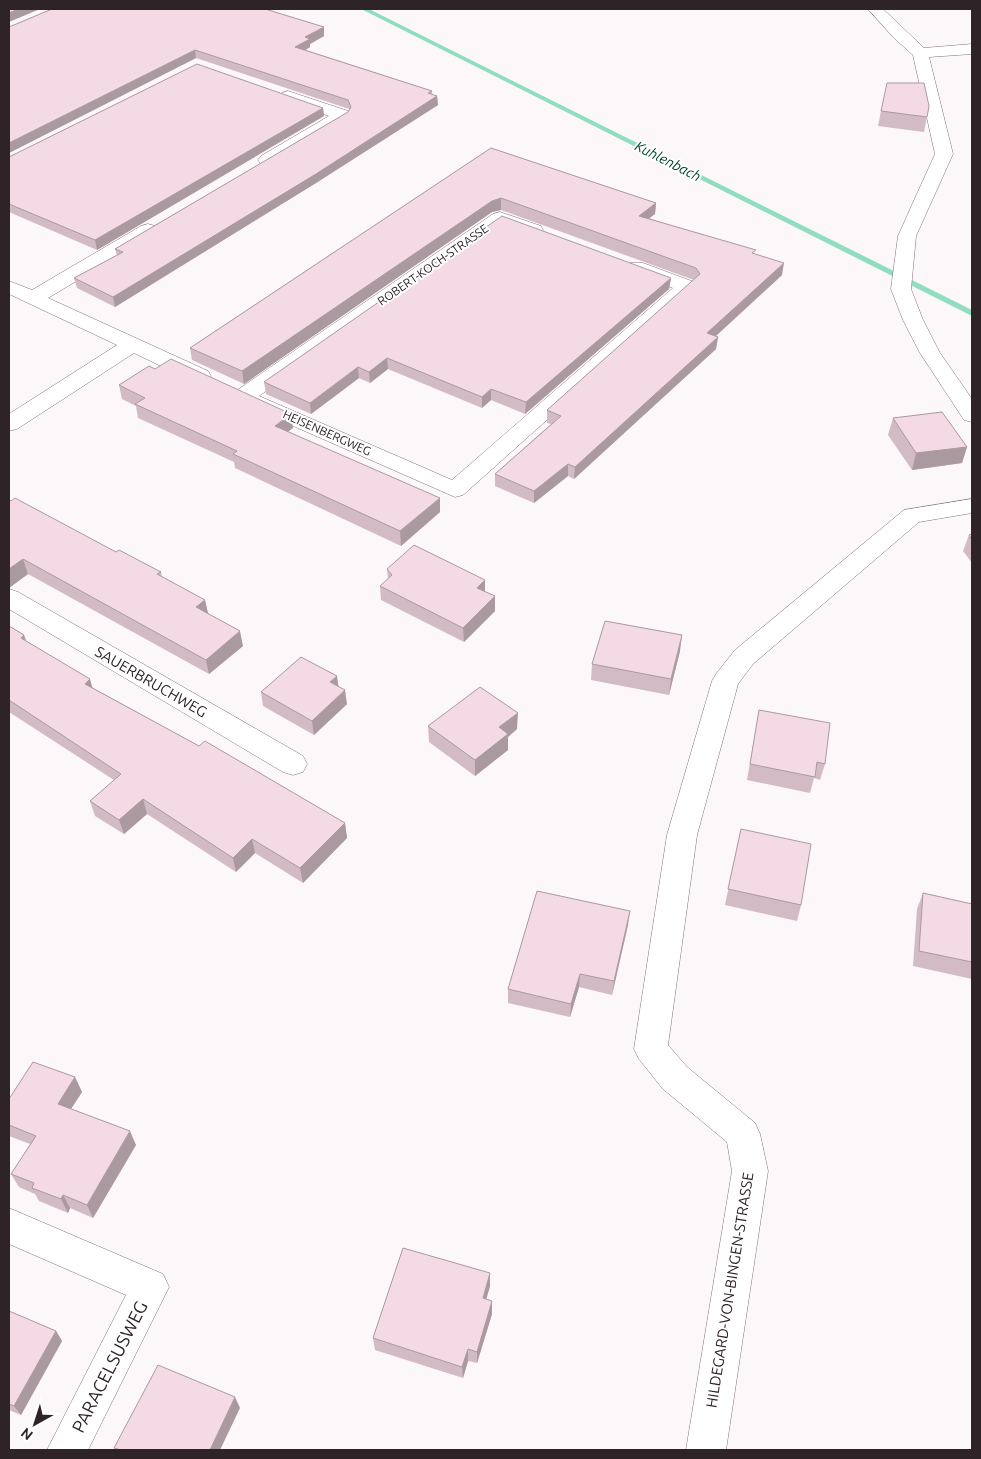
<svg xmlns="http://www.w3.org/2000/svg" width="981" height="1459" font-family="Ubuntu,sans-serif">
  <rect width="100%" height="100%" fill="#fcf7f9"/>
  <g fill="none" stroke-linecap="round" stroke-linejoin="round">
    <polygon fill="#91ddbf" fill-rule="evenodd" points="361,9 369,9 972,310 972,316"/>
    <defs>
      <g id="minor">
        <polygon points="868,9 883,9 924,48 972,44 972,54 929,57 953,154 916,236 911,289 923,320 940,353 972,399 972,422 964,420 920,353 903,320 891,289 898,236 935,154 913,55 894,38"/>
        <polygon points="288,91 348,111 350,115 273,164 261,164 258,160 261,156 329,116 282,99 280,96 282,93"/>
        <polygon points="500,212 541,226 543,230 541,234 534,236 502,225 259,396 452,480 673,288 629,271 626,267 629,263 643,263 694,282 697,286 463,495 455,497 250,407 247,402 236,401 233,396 236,391 493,214"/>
        <polygon points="148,224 155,226 157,230 155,234 48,298 208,371 211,376 208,381 200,382 192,381 134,353 17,429 9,431 9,414 117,345 9,294 9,281 32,290 141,226"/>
        <polygon points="972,499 972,513 919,522 753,664 738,684 697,835 668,1045 687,1067 755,1123 760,1134 768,1171 726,1450 686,1450 732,1171 727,1142 663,1089 639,1059 634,1049 667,835 712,681 716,674 735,650 904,510"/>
        <polygon points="9,589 18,592 303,756 307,764 303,772 293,775 283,772 9,609"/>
        <polygon points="9,1208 163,1274 169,1287 88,1450 47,1450 126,1295 9,1244"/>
      </g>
    </defs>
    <use href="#minor" stroke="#87707a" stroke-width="1"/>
    <use href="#minor" fill="#fff" fill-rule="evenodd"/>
  </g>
  <g fill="#d2bbc5">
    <polygon points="9,27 324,36 310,44 310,47 306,50 432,91 432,95 437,96 438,105 316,183 115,307 77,288 74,278 117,255 115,249 348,112 349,110 349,109 196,58 9,153"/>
    <polygon points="929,106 924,132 878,126 881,111"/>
    <polygon points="323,108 324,116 97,250 9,212 9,157"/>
    <polygon points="491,148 656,203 655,214 649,218 755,254 782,275 716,336 718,337 716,349 574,479 568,476 534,503 495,486 495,474 551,424 547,423 547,410 694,280 501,210 492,212 244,384 192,360 190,348"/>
    <polygon points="671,278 669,289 525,414 491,400 482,408 388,369 370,383 359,378 311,414 266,394 264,382"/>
    <polygon points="119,385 293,428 288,432 440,512 401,546 235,468 234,462 138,418 136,406 122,399"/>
    <polygon points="893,418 967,447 962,463 912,470 888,435"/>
    <polygon points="9,500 116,552 161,572 162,577 205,600 208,613 243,646 209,674 28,574 9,588"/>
    <polygon points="972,534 972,563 963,551 969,535"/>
    <polygon points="387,569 485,580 485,592 495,611 464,642 381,600 380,586 388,579"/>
    <polygon points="9,626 24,635 26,641 93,688 199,746 345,823 347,838 303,883 255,853 236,872 147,814 124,834 95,816 90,801 114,780 9,712"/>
    <polygon points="680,651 669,695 591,680 592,664"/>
    <polygon points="261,692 347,704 314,735 263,706"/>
    <polygon points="759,710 825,764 820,780 814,778 810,793 747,780"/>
    <polygon points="428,726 517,729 508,737 508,750 475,776 429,742"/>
    <polygon points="741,829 801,905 797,921 725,905"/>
    <polygon points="923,893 972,904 972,979 913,966 917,909"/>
    <polygon points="628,925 612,995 579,987 570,1017 508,1003 508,989"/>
    <polygon points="75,1077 82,1092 71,1109 136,1145 93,1218 70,1208 68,1213 39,1201 35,1194 19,1187 11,1174 30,1144 9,1136 9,1099"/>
    <polygon points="490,1286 486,1299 492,1301 492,1314 477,1363 468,1361 463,1378 375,1350 373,1338"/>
    <polygon points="9,1311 56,1331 62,1341 21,1415 9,1410"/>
  </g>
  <g fill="#ab99a0">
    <polygon points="18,9 40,9 9,22 9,13"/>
    <polygon points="324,27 324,36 310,44 310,47 296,55 295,47 305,37"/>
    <polygon points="195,50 196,58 9,153 9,143"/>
    <polygon points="437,96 438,105 316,183 115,307 113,297"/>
    <polygon points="323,108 324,116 97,250 95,240"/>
    <polygon points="501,198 501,210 492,212 244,384 242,371 492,201"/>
    <polygon points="656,203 655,214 638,227 639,216"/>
    <polygon points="784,263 782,275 706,345 707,333"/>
    <polygon points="671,278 669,289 525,414 526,402"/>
    <polygon points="718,337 716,349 574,479 575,467"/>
    <polygon points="387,358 388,369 370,383 369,372"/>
    <polygon points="358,367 359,378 311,414 310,403"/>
    <polygon points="491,389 491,400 482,408 482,397"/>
    <polygon points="291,414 293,428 276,440 275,426"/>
    <polygon points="967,447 962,463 912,470 916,453"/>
    <polygon points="568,464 568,476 534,503 534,491"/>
    <polygon points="440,498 440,512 401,546 400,531"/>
    <polygon points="23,559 28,574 9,588 9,569"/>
    <polygon points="485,580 485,595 477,588"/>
    <polygon points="495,596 495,611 464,642 463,628"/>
    <polygon points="205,600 208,614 196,607"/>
    <polygon points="240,631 243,646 209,674 206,660"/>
    <polygon points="24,635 29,650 21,638"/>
    <polygon points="682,635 680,651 669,695 671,679"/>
    <polygon points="337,676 339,690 330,682"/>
    <polygon points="90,679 94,694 85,684"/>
    <polygon points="345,690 347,704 314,735 312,721"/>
    <polygon points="518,713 517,729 508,737 508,750 475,776 475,760 499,727"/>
    <polygon points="143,799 147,814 124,834 119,820"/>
    <polygon points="345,823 347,838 303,883 300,868"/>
    <polygon points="252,839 255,853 236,872 233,858"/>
    <polygon points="630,911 628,925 612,995 614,981"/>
    <polygon points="580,974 579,987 570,1017 571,1004"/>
    <polygon points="75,1077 82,1092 65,1118 58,1104"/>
    <polygon points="130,1131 136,1145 93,1218 87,1205"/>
    <polygon points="63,1195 70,1208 68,1213 61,1199"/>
    <polygon points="490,1273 490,1286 483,1311 483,1298"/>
    <polygon points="492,1301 492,1314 477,1363 477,1352"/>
    <polygon points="56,1331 62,1341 21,1415 14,1406"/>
    <polygon points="468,1349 468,1361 463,1378 462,1367"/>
    <polygon points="235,1397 240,1408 220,1450 210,1450"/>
  </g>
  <g fill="#f4dae5" stroke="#ab99a0">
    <polygon points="9,9 18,9 9,13"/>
    <polygon points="52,9 265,9 324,27 305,37 310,39 295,47 432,91 428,93 437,96 316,174 113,297 74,278 123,252 115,249 348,112 351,107 348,100 195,50 9,143 9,27"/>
    <polygon points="197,64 323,108 95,240 9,204 9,157"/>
    <polygon points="887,83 924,83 929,106 927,117 881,111"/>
    <polygon points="491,148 656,203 639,216 756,250 752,253 784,263 707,333 718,337 575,467 568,464 534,491 495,474 561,416 547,410 700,274 696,268 501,198 492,201 242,371 190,348"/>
    <polygon points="502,216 671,278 526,402 491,389 482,397 387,358 369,372 358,367 310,403 264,382"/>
    <polygon points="171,359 291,414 275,426 440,498 400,531 233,454 237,451 135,404 145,398 119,385 149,366 155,369"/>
    <polygon points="942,412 967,447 916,453 893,418"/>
    <polygon points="15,498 116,552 119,550 161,572 157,574 205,600 196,607 240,631 206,660 23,559 9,569 9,500 11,501"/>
    <polygon points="972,534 972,540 969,535"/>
    <polygon points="414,545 485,580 477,588 495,596 463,628 380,586 392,575 387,569"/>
    <polygon points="605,621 682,635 671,679 592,664"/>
    <polygon points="9,626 24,635 21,638 90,679 85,684 199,746 205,741 345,823 300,868 252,839 233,858 143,799 119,820 90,801 121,774 9,700"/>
    <polygon points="301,657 337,676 330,682 345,690 312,721 261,692"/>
    <polygon points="480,687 518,713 499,727 508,734 475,760 428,726"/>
    <polygon points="759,710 830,723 825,764 817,762 815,777 750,764"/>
    <polygon points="741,829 811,844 801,905 728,889"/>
    <polygon points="537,891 630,911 614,981 580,974 571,1004 508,989"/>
    <polygon points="923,893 972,904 972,962 919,951"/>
    <polygon points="33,1062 75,1077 58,1104 130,1131 87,1205 63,1195 61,1199 32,1188 34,1183 11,1174 36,1136 9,1125 9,1099"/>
    <polygon points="403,1248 490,1273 483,1298 492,1301 477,1352 468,1349 462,1367 373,1338"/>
    <polygon points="9,1311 56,1331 14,1406 9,1404"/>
    <polygon points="158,1365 235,1397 210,1450 121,1450 114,1448"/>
  </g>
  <g text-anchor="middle" stroke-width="4" stroke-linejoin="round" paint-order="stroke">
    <g font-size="12" fill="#2e2428" stroke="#fff">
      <text transform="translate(433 265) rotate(-35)" y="4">ROBERT-KOCH-STRASSE</text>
      <text transform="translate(327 433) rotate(24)" y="4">HEISENBERGWEG</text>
    </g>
    <g font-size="14" font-style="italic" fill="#004431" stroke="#fff">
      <text transform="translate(668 161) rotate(27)" y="5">Kuhlenbach</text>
    </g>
    <g font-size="15" fill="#2e2428" stroke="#fff">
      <text transform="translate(151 682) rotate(30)" y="5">SAUERBRUCHWEG</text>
      <text transform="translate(730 1290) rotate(-81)" y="5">HILDEGARD-VON-BINGEN-STRASSE</text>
    </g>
    <g font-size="18" fill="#2e2428" stroke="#fff">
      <text transform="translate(110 1367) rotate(-63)" y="6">PARACELSUSWEG</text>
    </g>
  </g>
  <rect width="981" height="1459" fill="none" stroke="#2e2428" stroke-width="20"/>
  <g transform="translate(35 1424) rotate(219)" stroke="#ffffff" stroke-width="4" paint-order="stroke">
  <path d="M0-4L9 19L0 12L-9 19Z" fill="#2e2428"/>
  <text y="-8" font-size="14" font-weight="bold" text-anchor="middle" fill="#2e2428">N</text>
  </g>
</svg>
